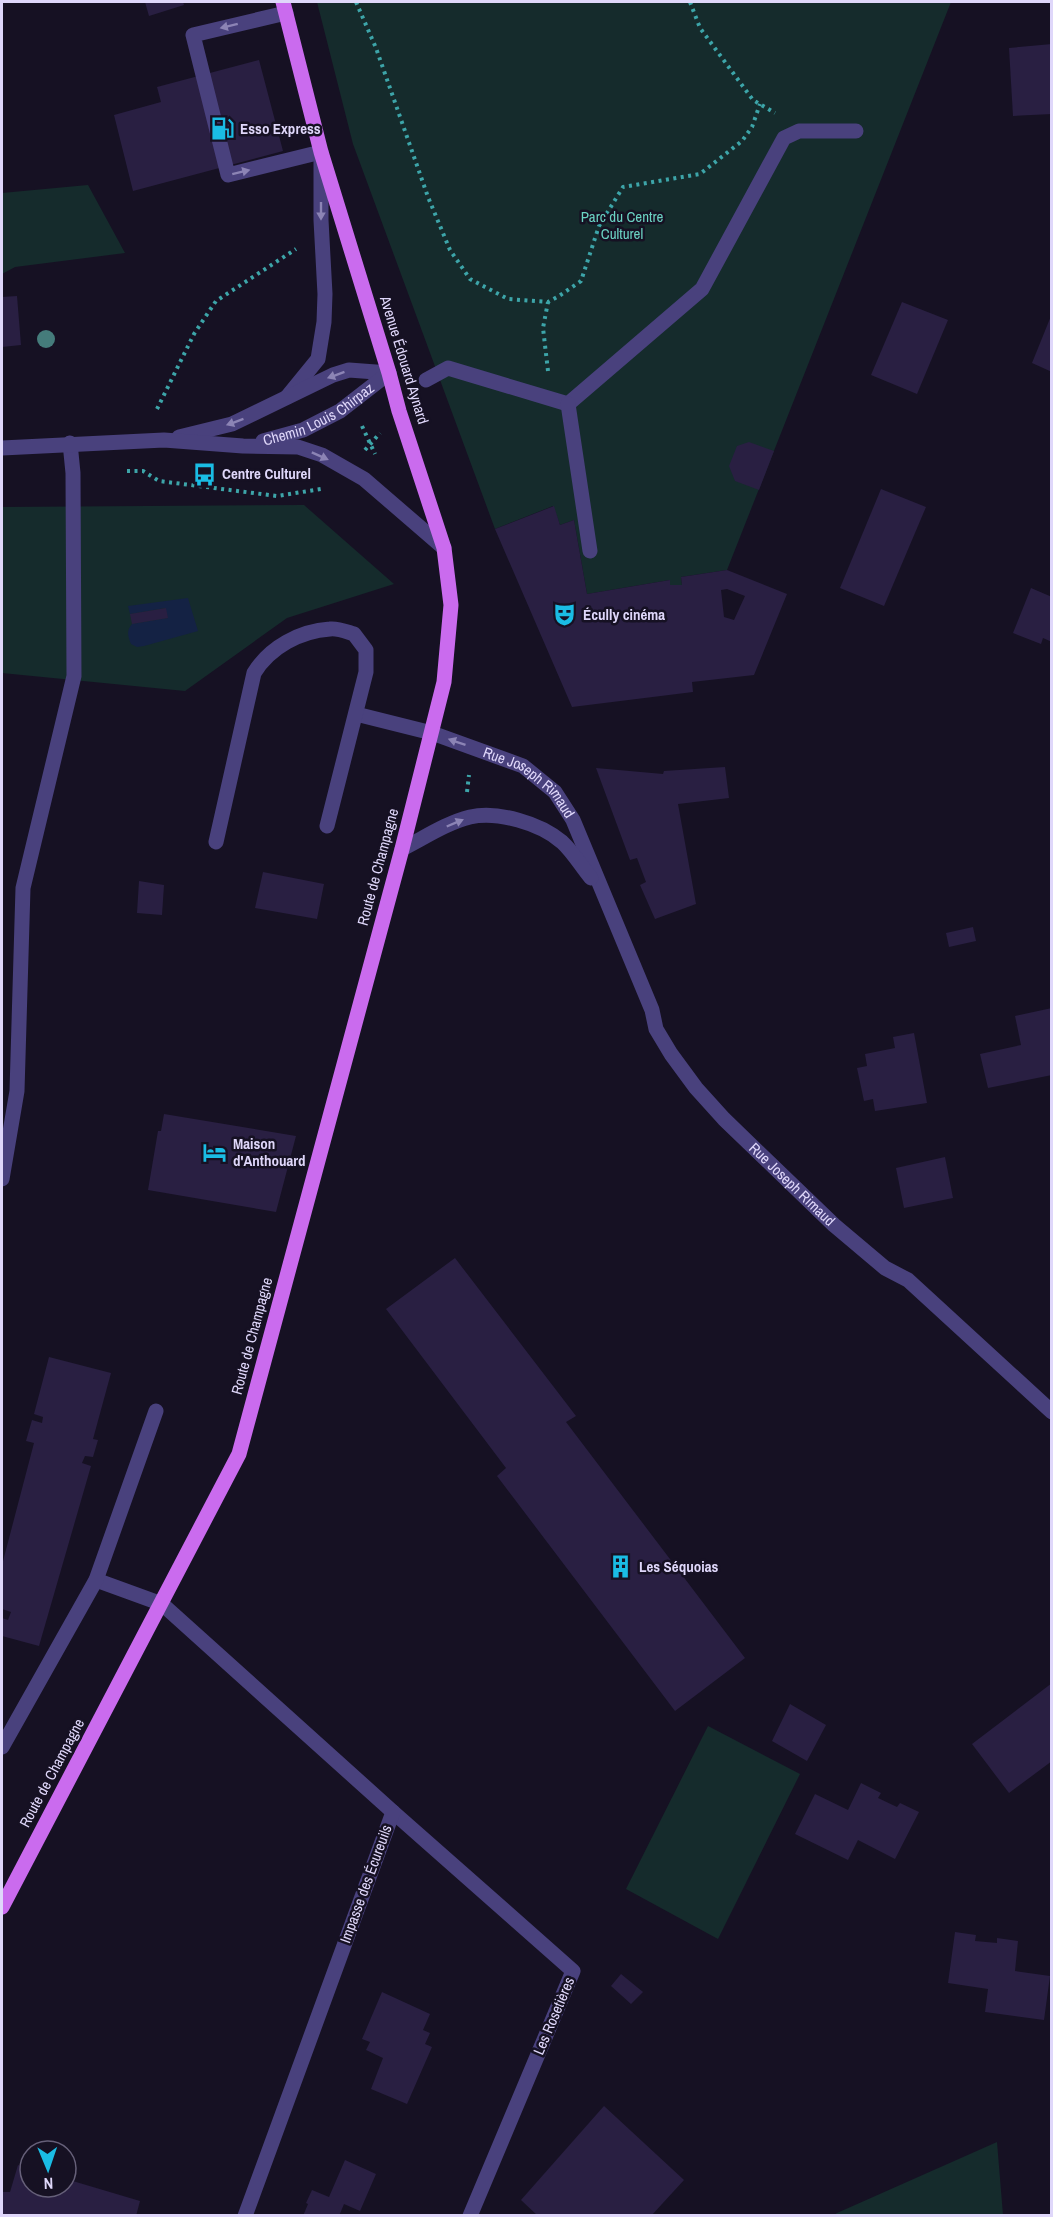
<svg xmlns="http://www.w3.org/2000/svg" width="1053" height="2217" font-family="'Archivo Narrow',sans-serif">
  <rect width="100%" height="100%" fill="#161123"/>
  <g fill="#152b2c">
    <polygon points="317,2 951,2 727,570 681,577 682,585 670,585 670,580 587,594 574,520 560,525 553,506 495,529 353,144"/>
    <polygon points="88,185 125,253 15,267 2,274 2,193"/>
    <polygon points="304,505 394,584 287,618 185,691 2,673 2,507"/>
    <polygon points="708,1726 800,1774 718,1939 626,1889"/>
    <polygon points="997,2142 1003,2215 834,2215 837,2213"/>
  </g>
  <path fill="#142244" d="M188,598l10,33 -54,15 -7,1 -6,-3c-3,-8 -5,-13 1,-20l36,-6 -3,-10 -35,6 -2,-8z"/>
  <g fill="#291f42" fill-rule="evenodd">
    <polygon points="145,2 183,2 184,5 149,16"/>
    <polygon points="1052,44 1052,114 1013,116 1009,48"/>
    <polygon points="259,60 283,151 133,191 114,115 161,102 157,87"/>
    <polygon points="17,296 21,345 2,347 2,297"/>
    <polygon points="902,302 948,320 917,394 871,375"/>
    <polygon points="1051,316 1052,316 1052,372 1032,363"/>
    <polygon points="749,442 774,451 759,490 735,481 729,466 737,446"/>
    <polygon points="881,489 926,507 884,606 840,588"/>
    <path d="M554,506l6,19 14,-5 13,74 83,-14v5h12l-1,-8 46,-7 60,24 -33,81 -62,7 1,10 -121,15 -77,-178zM727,589l18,7 -11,24 -10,-3 -3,-27z"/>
    <polygon points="1031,588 1052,597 1052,642 1043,638 1041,644 1013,633"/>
    <polygon points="166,608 168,618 132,624 130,614"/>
    <polygon points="725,767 729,798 678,804 696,904 655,919 640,885 646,882 637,858 630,860 596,768 663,774 664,771"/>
    <polygon points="263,872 324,884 317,919 255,908"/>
    <polygon points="139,881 164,885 162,915 137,913"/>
    <polygon points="973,927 976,941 949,947 946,933"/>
    <polygon points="1052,1008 1052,1075 988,1088 980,1054 1021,1045 1015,1016"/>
    <polygon points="914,1033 927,1103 875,1111 873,1099 864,1101 857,1068 867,1066 865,1054 895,1048 893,1037"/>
    <polygon points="164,1114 296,1136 276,1212 148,1190 158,1131 161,1131"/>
    <polygon points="945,1157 953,1198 904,1208 896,1168"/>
    <polygon points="455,1258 576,1416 566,1422 745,1658 675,1711 497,1476 506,1468 386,1309"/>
    <polygon points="49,1357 111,1373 93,1439 98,1440 93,1457 85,1456 82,1463 91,1466 39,1646 2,1636 2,1618 8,1620 11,1612 2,1609 2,1565 34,1443 26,1441 32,1420 42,1423 43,1417 34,1414"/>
    <polygon points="1052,1683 1052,1761 1009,1793 972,1744"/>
    <polygon points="790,1704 826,1725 807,1761 772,1741"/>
    <polygon points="861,1783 881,1793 878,1798 897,1807 900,1803 919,1812 895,1859 858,1840 848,1860 795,1834 815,1794 848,1810"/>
    <polygon points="955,1932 976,1935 975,1941 997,1943 997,1938 1018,1941 1015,1971 1050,1976 1044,2020 985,2012 988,1989 948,1983"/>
    <polygon points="621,1974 643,1992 631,2004 611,1986"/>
    <polygon points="382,1992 430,2014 423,2030 430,2033 425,2044 432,2047 407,2104 371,2089 383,2058 366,2050 370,2042 362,2039"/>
    <polygon points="604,2106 684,2180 651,2216 538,2216 521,2200"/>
    <polygon points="345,2160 376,2174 360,2211 344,2204 339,2216 303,2216 308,2204 306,2203 312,2190 329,2197"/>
    <polygon points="18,2165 30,2169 30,2187 66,2187 66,2179 140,2201 136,2216 15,2214 16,2216 2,2216 2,2192 10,2192"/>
  </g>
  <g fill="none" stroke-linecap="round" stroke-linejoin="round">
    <g stroke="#3da5a9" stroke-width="4" stroke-dasharray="3 4.5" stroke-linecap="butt">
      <polyline points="356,2 376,48 428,197 450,250 470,279 508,299 548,302 559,296 581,281 599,226 623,187 700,174 742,141 752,127 760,104"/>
      <polyline points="690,2 700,28 753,100 775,113"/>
      <polyline points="548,371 543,328 548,302"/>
      <polyline points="157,409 194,334 216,301 296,249"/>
      <polyline points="362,426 375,454"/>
      <polyline points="365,450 380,433"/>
      <polyline points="127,471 143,471 159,481 277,496 321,489 324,487"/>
      <polyline points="467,792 469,775"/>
    </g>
    <g stroke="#49417d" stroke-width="15">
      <polyline points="286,13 193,35 228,175 321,152"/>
      <polyline points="426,380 448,368 568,404 702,289 784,138 799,131 856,131"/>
      <polyline points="568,404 590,551"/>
      <polyline points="356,714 432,733"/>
      <path d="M216,842l38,-169c16,-26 46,-42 76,-44 8,-1 17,3 24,5l12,16v22l-39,154"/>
      <polyline points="2,1179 17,1091 23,888 74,676 73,473 70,443"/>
      <polyline points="96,1580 162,1604"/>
      <polyline points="2,1747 96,1580 156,1411"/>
      <polyline points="393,1812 573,1971 470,2216"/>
    </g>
    <g stroke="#49417d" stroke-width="15">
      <polyline points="287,397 318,359 324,322 325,294 321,220 321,158"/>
      <polyline points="179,437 232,424 333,375 349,370 389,373"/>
      <path id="s1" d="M263,441l40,-11 37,-19 49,-38"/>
      <polyline points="2,448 164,440 243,446 298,447 322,455 364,479 444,548"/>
      <path id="s2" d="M432,733l91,33 32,26 18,28 79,190 4,19 15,25 25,34 28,31 110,106 51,43 23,12 144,132"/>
      <path d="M402,849c22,-11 44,-26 68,-32 28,-6 70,6 92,25 11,10 19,24 29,36"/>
      <polyline points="162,1604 393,1812 245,2216"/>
    </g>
    <polyline stroke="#ca6bee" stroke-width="15" points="2,1907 239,1454 402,849 444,682 451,605 444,548 399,411 389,373 321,152 283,2"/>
  </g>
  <circle fill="#457c7b" cx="46" cy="339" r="9"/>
  <defs><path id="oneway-solid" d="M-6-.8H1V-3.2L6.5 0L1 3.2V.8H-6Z" transform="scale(1.5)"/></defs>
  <g fill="#8c84b5">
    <use href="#oneway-solid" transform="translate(229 26) rotate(166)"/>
    <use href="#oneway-solid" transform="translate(241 172) rotate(-14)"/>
    <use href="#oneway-solid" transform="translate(321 211) rotate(90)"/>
    <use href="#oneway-solid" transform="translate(336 375) rotate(160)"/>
    <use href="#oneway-solid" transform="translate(235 422) rotate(160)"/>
    <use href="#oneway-solid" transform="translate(320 456) rotate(24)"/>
    <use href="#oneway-solid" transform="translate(457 742) rotate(-161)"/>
    <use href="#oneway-solid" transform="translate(455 823) rotate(-23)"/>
  </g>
  <defs>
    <symbol id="fuel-bare" viewBox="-9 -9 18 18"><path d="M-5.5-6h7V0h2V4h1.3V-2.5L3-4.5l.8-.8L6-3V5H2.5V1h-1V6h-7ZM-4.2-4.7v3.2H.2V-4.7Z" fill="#1abce4" stroke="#161123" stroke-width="2.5" paint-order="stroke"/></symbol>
    <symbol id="bus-bare" viewBox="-9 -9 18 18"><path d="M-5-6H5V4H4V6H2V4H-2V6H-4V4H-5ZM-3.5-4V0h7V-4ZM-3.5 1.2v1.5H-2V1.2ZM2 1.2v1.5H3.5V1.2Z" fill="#1abce4" stroke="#161123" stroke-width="2.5" paint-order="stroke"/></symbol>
    <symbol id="theatre-bare" viewBox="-9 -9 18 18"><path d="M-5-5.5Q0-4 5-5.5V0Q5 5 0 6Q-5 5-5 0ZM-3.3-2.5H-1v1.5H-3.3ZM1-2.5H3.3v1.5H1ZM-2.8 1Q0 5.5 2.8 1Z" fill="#1abce4" stroke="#161123" stroke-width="2.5" paint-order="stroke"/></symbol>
    <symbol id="hotel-bare" viewBox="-9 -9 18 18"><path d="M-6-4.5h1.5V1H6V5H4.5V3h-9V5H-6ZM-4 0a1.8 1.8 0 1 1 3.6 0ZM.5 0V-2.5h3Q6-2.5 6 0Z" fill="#1abce4" stroke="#161123" stroke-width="2.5" paint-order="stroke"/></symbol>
    <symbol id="building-bare" viewBox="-9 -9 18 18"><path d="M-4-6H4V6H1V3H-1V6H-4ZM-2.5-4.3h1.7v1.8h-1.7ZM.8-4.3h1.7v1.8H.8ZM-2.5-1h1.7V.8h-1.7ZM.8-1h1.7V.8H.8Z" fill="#1abce4" stroke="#161123" stroke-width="2.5" paint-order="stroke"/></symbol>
  </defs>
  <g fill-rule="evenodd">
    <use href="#fuel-bare" x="206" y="112" width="33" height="33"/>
    <use href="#bus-bare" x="188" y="458" width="33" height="33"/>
    <use href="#theatre-bare" x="548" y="598" width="33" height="33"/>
    <use href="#hotel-bare" x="198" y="1136" width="33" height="33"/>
    <use href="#building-bare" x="604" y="1550" width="33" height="33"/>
  </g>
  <g text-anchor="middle" stroke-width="5" stroke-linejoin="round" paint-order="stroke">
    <g font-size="15" font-weight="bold" fill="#dfd7fa" stroke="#161123" text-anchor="start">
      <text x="240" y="134">Esso Express</text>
      <text x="222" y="479">Centre Culturel</text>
      <text x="583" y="620">Écully cinéma</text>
      <text x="233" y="1149">Maison<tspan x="233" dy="17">d'Anthouard</tspan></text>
      <text x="639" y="1572">Les Séquoias</text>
    </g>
    <g font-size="15" fill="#6bd3c3" stroke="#161123">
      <text x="622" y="222">Parc du Centre<tspan x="622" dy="17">Culturel</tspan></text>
    </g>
    <g font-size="15" fill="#dfd7fa" stroke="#161123">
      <text transform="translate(404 360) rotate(73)" y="5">Avenue Édouard Aynard</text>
      <text dy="5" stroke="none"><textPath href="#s1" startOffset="62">Chemin Louis Chirpaz</textPath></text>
      <text dy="5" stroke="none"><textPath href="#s2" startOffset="111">Rue Joseph Rimaud</textPath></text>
      <text transform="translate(378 867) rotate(-75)" y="5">Route de Champagne</text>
      <text dy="5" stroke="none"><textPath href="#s2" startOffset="604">Rue Joseph Rimaud</textPath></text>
      <text transform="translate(252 1336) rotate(-75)" y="5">Route de Champagne</text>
      <text transform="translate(52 1773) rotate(-62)" y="5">Route de Champagne</text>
      <text transform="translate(366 1884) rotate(-70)" y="5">Impasse des Écureuils</text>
      <text transform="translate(554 2016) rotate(-67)" y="5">Les Rosetières</text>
    </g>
  </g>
  <rect width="1053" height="2217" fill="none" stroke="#dfd7fa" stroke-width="6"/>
  <g transform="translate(48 2169) rotate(178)"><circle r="28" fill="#161123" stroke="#666079" stroke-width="1.5"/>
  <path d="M0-4.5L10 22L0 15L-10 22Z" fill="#1abce4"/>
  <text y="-9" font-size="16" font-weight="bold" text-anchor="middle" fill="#dfd7fa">N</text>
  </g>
</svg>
